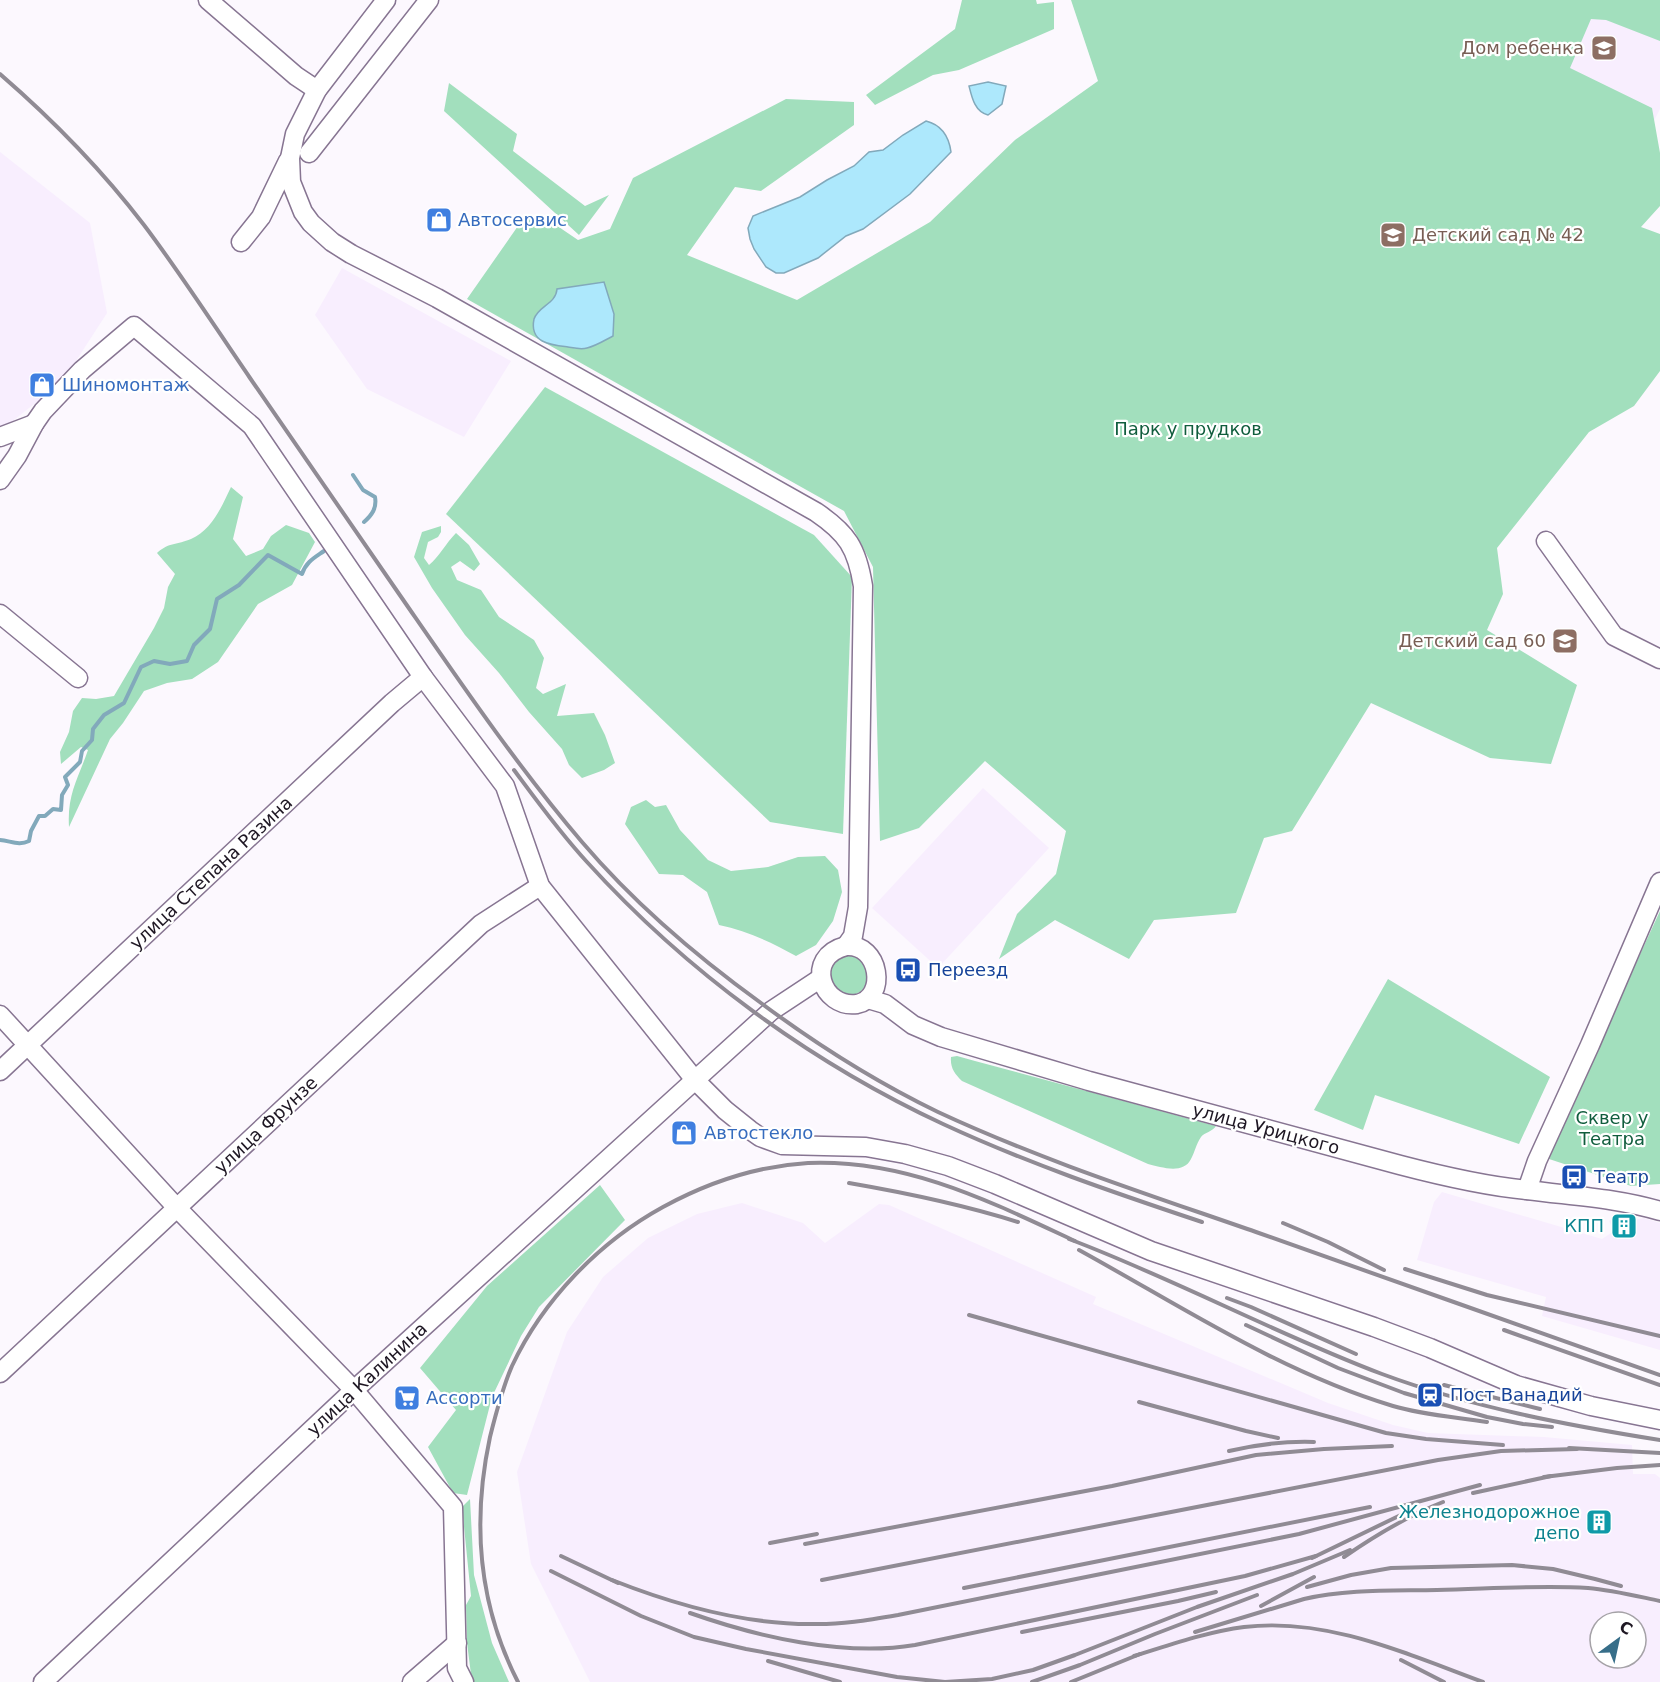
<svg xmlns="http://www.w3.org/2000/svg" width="1660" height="1682" font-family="'DejaVu Sans',sans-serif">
  <rect width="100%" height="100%" fill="#fcf8fe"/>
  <g fill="#f8eefe" fill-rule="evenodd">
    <polygon points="1571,0 1660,0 1660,109 1638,152 1524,97"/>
    <polygon points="0,152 90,223 107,313 63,381 0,431"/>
    <polygon points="342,268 511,361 464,437 367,389 315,315"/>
    <polygon points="983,788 1049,848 938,968 872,908"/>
    <polygon points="1442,1192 1602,1239 1614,1231 1609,1221 1619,1216 1626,1219 1628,1216 1638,1219 1644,1218 1660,1223 1660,1350 1542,1316 1546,1297 1417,1260 1434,1202"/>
    <path d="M742,1203l61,20 22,20 54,-39 10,1 207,92 -3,7 235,99 65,22 35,8 116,4 88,8 1,29h22l5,4v204h-1070l-59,-118 -14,-92 50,-140 36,-55 45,-39 49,-24zM1600,1622h36v36h-36z"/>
  </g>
  <g fill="#a2dfbd">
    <polygon points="962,0 1036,0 1037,4 1054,2 1054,29 959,70 933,75 875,105 866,95 955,29"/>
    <polygon points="1071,0 1660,0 1660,41 1606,20 1591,19 1570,68 1652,108 1660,153 1660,206 1641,227 1660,234 1660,371 1634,406 1589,432 1497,548 1503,594 1487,630 1577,685 1551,764 1490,758 1371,703 1292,831 1264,838 1236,913 1154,920 1129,959 1055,920 999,959 1017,914 1056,874 1066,831 985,761 919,828 880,841 873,567 844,511 467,299 525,216 550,221 578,240 610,229 633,178 786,99 854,102 854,125 761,191 735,187 687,255 797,300 930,222 1015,140 1098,81"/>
    <polygon points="449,83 517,134 513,151 585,206 609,195 579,235 444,111"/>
    <polygon points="545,387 814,535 852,577 843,834 770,822 446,514"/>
    <path d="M231,487l12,10 -10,42 13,17 17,-7 8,-13 15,-11 23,8 6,9 -23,43 -34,19 -40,58 -26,17 -25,4 -23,8 -21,32 -13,16 -41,88c-2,-33 9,-48 19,-77l-7,-3 -20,17 -1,-12 9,-20 4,-21 9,-13 14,1 18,-3 40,-68 10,-20 4,-21 7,-13 -18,-21c12,-11 20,-8 34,-14 21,-9 31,-33 40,-52z"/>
    <path d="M441,526v6l-3,5 -10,5 -4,16 5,7c10,-8 17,-22 27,-32l13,12 11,19 -6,7 -14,-10 -9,6 6,13 24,10 18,27 35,23 10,18 -8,30 7,6 23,-10 -9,32 37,-3 11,22 10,28 -11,7 -22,8 -13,-13 -7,-16 -33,-37 -30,-39 -34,-38 -33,-47 -18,-31 8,-25z"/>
    <path d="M646,800l9,7 11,-2 14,25 28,30 23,11 37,-4 30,-10 27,-1 13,14 4,22 -9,29 -17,24 -20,11c-25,-14 -49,-25 -77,-31l-12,-33 -24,-17 -24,-1 -34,-50 6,-17z"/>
    <polygon points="1660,911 1660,1184 1631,1186 1546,1158"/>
    <circle cx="849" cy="975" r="20"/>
    <polygon points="1388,979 1550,1077 1519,1144 1375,1095 1363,1130 1314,1110"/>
    <path d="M957,1056l18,5 241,65c-4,6 -11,6 -15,11 -5,7 -6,15 -10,22 -8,16 -30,8 -43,5l-186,-83c-7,-7 -12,-13 -11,-24z"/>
    <polygon points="600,1185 625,1220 539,1307 521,1336 492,1397 467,1495 453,1493 428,1447 456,1410 420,1368 487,1286"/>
    <polygon points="470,1499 474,1575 492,1643 509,1682 472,1682 467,1643 466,1605 471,1596 462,1507"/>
  </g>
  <g fill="#ade8fc" stroke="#82a9bb" stroke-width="1.5">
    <path d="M988,82l18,4 -4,18 -14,11c-13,-3 -16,-17 -19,-29z"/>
    <path d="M926,121c16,4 23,16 25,31l-41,42 -47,35 -17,7 -28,22 -34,15h-8l-10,-6 -12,-18 -4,-10 -2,-11 5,-12 47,-19 27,-17 27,-14 15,-14 14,-2 20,-15z"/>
    <path d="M604,282l10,32 -1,22c-8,4 -17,10 -26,12 -6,2 -13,0 -19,-1 -17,-2 -39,-4 -34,-28 4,-13 22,-15 23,-30z"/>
  </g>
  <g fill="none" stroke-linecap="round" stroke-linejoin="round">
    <g stroke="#82a9bb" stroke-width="4">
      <path d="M353,475l10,15 12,7c2,11 -3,18 -11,25"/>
      <path d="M0,840c11,1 19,6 29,1l2,-10 8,-15h6l8,-7 8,1 1,-15 6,-10 -3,-8 15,-15 2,-11 10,-11 1,-11 11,-14 20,-12 17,-36 13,-6 16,3 17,-3 7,-16 16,-16 7,-30 22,-14 29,-30 34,19c4,-12 12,-16 22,-23"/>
    </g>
    <defs>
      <g id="minor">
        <polyline points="208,0 296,76 317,90"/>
        <path d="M386,0l-69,90 -22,44 -5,24 1,24 12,30 8,11 21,19 19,12 86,44 379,214c31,21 41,36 47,74l-5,321 -5,29 -7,10"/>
        <polyline points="309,153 429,0"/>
        <polyline points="241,242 261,217 288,161"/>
        <polyline points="0,437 34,424"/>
        <polyline points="0,480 17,456 34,424 43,411 82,370 134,326 252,426 423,677 505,786 540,886 695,1080 725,1110 750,1130 760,1137 782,1145 866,1147 905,1154 948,1166 995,1184 1151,1251 1374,1327 1430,1348 1516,1385 1591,1406 1660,1420"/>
        <polyline points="1546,541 1614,636 1660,659"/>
        <polyline points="0,614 78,678"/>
        <path d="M846,946c34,-3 42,52 11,58 -35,5 -54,-47 -11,-58z"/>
        <path d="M868,999l17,5 28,21 28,12 148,44 311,84c42,11 85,21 127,25 45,6 90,8 133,21"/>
        <polyline points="0,1015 177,1208 354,1390 453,1507 457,1668 464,1682"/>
        <polyline points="0,1071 392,703 423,677"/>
        <polyline points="1527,1190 1537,1161 1590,1045 1660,882"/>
        <polyline points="0,1373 481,924 540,886"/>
        <polyline points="43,1682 354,1390 695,1080 771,1011 821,978"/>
        <polyline points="412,1682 457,1643"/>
      </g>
    </defs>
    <use href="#minor" stroke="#877592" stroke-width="21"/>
    <use href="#minor" stroke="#fff" stroke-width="18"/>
    <g stroke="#908b94" stroke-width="4">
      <path d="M0,74c52,45 102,96 144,151 37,49 71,102 106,153 52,75 104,150 156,226 56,81 112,163 176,238 52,61 114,114 179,161 55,41 115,79 177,109 103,48 212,83 318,120 135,48 269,95 404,143"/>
      <path d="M514,770c23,31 46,63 73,92 99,109 223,200 356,262 84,39 172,69 259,98"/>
      <path d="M849,1183c58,10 112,21 169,39"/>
      <polyline points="1283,1223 1328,1242 1384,1270"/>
      <path d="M1069,1239c106,40 207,95 313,135 89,33 184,51 278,66"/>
      <path d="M1079,1250c102,56 201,122 314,156 30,9 63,11 94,16"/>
      <polyline points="1405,1269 1487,1295 1660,1336"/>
      <polyline points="1227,1298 1251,1307 1356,1354"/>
      <polyline points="969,1315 1386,1433 1426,1439 1503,1445"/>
      <polyline points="1246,1325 1338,1368 1404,1393 1487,1417 1523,1424 1552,1427"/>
      <polyline points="1504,1330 1660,1385"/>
      <polyline points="1444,1385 1540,1409"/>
      <polyline points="1139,1402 1246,1431 1278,1438"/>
      <polyline points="1569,1448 1660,1453"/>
      <path d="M1229,1451c30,-7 54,-10 85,-9"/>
      <polyline points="1544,1477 1617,1468 1660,1465"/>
      <polyline points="1473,1493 1551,1476"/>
      <polyline points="770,1543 817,1534"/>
      <polyline points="805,1544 1112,1486 1256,1455 1324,1449 1392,1446"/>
      <polyline points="561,1556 618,1583"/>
      <path d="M1344,1557c32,-22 63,-41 99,-55"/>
      <polyline points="1312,1558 1407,1512"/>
      <polyline points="551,1571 641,1616 694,1637 746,1649 897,1677 945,1682 992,1679 1033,1670 1075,1655 1197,1607 1293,1574 1350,1550"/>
      <path d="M612,1580c63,25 131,44 198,44 30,1 59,-4 88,-9l401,-81 181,-49"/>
      <polyline points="822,1580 1438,1460 1501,1451 1577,1449"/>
      <polyline points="1307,1587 1351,1575 1391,1568 1512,1565 1553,1569 1595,1579 1621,1586"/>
      <polyline points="964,1588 1370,1507"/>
      <polyline points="1261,1606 1314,1577"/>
      <path d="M690,1613c68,24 154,44 225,32l330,-69 71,-20"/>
      <polyline points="1022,1632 1178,1601 1216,1592"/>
      <path d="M1195,1632l109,-33c43,-10 89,-8 133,-9 50,-1 100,-5 151,-2 24,2 48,8 72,13"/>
      <path d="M1134,1656c36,-11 72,-24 110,-29 83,-10 163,27 239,55"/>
      <polyline points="1401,1660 1444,1682"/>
      <polyline points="768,1661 840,1682"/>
      <path d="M518,1682c-40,-78 -46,-161 -28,-245 6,-24 12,-48 22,-71 31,-66 87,-124 151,-159 44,-24 94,-41 145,-44 98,-4 181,38 267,78"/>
      <polyline points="1032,1682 1080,1665 1155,1634 1257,1595"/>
      <polyline points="1071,1682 1140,1654"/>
    </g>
  </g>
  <defs>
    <symbol id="school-square" viewBox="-11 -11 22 22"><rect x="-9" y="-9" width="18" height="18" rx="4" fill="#8d6e63" stroke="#fff"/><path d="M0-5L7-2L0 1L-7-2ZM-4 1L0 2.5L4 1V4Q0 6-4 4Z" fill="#fff"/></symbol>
    <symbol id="shop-square" viewBox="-11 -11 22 22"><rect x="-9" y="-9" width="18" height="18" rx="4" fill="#3f7fe0" stroke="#fff"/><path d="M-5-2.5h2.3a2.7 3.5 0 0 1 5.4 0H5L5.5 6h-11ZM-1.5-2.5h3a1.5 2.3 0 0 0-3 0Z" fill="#fff"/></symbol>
    <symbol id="bus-square" viewBox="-11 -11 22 22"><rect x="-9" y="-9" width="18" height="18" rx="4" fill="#1a4fb4" stroke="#fff"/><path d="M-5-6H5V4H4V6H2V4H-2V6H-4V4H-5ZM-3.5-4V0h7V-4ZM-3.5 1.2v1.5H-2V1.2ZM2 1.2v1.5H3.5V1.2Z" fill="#fff"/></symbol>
    <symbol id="building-square" viewBox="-11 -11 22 22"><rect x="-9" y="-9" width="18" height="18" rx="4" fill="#0f9aa8" stroke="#fff"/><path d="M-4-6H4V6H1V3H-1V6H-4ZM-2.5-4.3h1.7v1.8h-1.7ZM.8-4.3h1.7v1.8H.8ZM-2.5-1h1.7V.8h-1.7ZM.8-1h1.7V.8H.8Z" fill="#fff"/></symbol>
    <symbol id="station-square" viewBox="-11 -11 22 22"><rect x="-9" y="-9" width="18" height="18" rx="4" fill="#1a4fb4" stroke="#fff"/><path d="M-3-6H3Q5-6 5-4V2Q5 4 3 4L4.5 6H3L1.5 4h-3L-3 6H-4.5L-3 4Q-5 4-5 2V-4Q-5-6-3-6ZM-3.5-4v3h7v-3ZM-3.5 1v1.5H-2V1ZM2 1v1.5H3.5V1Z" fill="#fff"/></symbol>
    <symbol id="supermarket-square" viewBox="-11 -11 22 22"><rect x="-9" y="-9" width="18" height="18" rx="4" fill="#3f7fe0" stroke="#fff"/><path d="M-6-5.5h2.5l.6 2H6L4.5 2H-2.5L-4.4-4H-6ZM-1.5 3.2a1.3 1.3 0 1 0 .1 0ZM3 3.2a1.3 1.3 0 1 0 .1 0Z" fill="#fff"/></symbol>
  </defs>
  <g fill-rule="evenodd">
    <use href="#school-square" x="1589" y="33" width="30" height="30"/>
    <use href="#shop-square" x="424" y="205" width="30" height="30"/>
    <use href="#school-square" x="1378" y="220" width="30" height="30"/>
    <use href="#shop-square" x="27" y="370" width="30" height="30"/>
    <use href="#school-square" x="1550" y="626" width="30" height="30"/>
    <use href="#bus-square" x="893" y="955" width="30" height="30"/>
    <use href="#shop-square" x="669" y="1118" width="30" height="30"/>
    <use href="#bus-square" x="1559" y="1162" width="30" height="30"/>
    <use href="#building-square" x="1609" y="1211" width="30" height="30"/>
    <use href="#station-square" x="1415" y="1380" width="30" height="30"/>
    <use href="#supermarket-square" x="392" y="1383" width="30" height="30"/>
    <use href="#building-square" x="1584" y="1507" width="30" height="30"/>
  </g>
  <g text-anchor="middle" stroke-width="4.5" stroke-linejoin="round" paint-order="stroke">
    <g font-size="18" fill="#785e54" stroke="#fff" text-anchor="end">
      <text x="1584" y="54">Дом ребенка</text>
      <text x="1412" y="241" text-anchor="start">Детский сад № 42</text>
      <text x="1546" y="647">Детский сад 60</text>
    </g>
    <g font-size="18" fill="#366cbe" stroke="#fff" text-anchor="start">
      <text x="458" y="226">Автосервис</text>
      <text x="62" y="391">Шиномонтаж</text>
      <text x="704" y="1139">Автостекло</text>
      <text x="426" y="1404">Ассорти</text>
    </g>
    <g font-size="18" fill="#105d3d" stroke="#fff">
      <text x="1188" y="435">Парк у прудков</text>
      <text x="1612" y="1124">Сквер у<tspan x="1612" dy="21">Театра</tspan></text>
    </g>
    <g font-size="18" fill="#1e1723" stroke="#fff">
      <text transform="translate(211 873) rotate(-43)" y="6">улица Степана Разина</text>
      <text transform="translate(266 1125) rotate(-43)" y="6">улица Фрунзе</text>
      <text transform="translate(1266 1129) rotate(15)" y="6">улица Урицкого</text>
      <text transform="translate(367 1379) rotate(-43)" y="6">улица Калинина</text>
    </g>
    <g font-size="18" fill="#164399" stroke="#fff" text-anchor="start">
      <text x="928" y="976">Переезд</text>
      <text x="1594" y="1183">Театр</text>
      <text x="1450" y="1401">Пост Ванадий</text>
    </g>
    <g font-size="18" fill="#0d838f" stroke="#fff" text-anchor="end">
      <text x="1604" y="1232">КПП</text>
      <text x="1580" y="1518">Железнодорожное<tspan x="1580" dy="21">депо</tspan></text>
    </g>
  </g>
  <g transform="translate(1618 1640) rotate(33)"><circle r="28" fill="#ffffff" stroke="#a5a2a7" stroke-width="1.5"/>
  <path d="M0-4.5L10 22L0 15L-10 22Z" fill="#376e89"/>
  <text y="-9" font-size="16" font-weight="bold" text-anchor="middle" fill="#1e1723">С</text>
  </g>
</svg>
